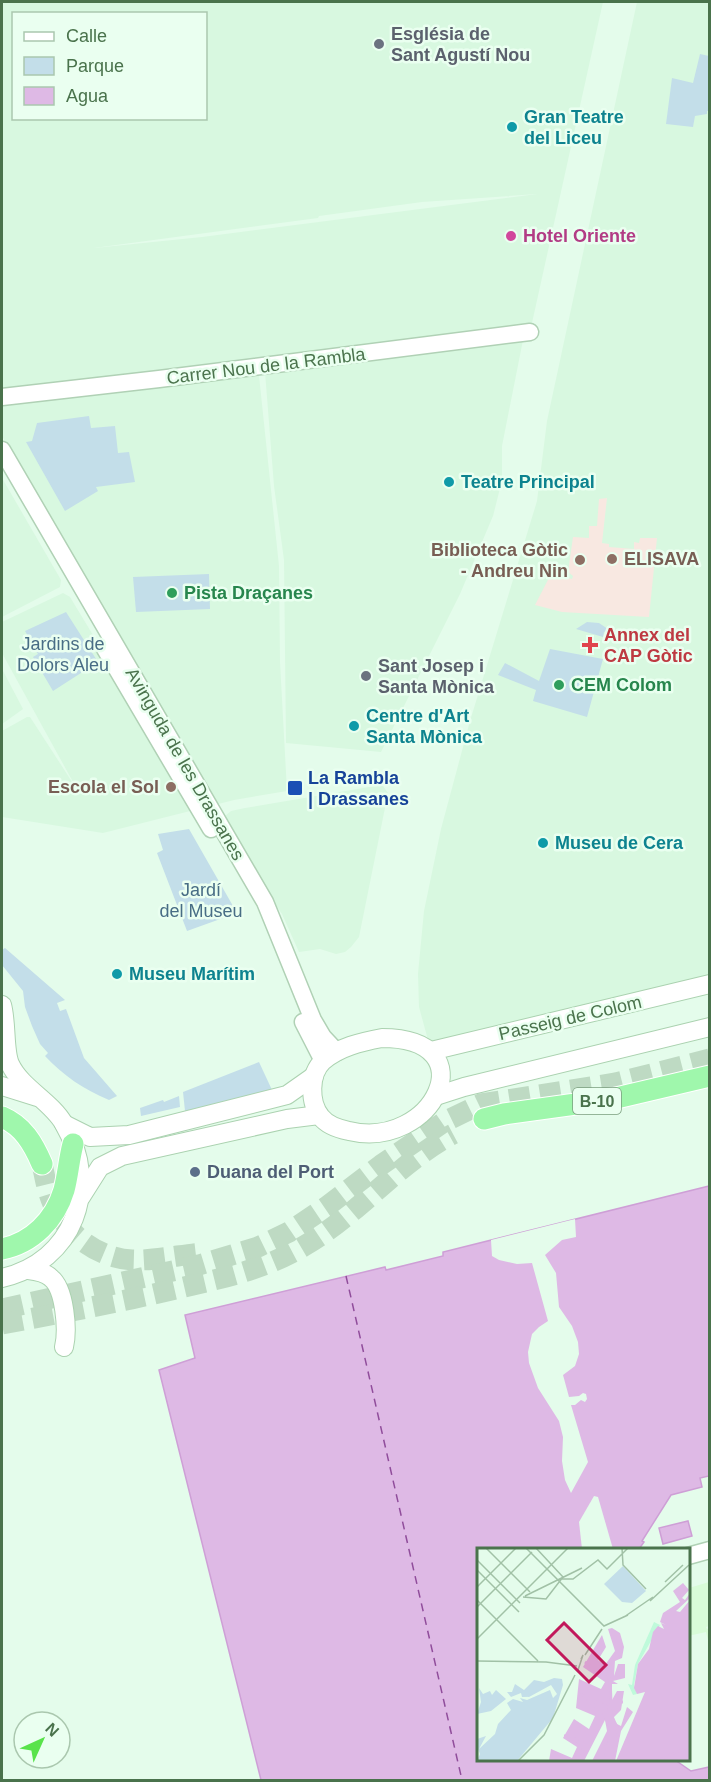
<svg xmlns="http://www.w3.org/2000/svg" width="711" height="1782" font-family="Arial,sans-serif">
  <rect width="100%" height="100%" fill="#e4fceb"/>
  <g fill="#d8f8e0" fill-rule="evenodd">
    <path d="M2,2h601l-73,330 -272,34 21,200 1,96 7,129 -53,9 -24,6 -208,-370zM14,14h192v104h-192zM537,194l-335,43 -108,11 224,-30 1,-2 103,-14z"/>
    <polygon points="637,2 709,2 709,984 431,1051 419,1007 418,974 424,911 441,829 470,721 537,501 547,421"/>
    <polygon points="523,340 502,446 502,480 493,516 460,594 381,752 286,743 284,560 274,486 265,372"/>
    <polygon points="2,478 61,580 60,587 2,617"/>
    <polygon points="63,593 70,597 198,809 103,833 2,817 2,731 27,717 30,717 78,791 2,653 2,622"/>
    <polygon points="2,669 23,709 2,724"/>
    <polygon points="375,786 383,786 388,793 359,937 351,947 345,952 336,954 320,949 299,952 282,914 262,885 224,820 225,816 231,811 245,808"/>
  </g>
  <polygon fill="#d8fcd8" points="709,1582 709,1626 706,1627 707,1629 709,1628 709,1644 706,1632 688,1636 689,1588"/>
  <polygon fill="#f8e8e1" points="607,498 602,543 609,544 609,547 634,549 634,542 639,543 640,538 657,538 649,617 562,612 535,605 551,574 572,579 573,576 568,572 573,537 589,538 589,526 597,526 599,499"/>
  <g fill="#c3dee9">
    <polygon points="700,54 709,56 709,111 707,111 707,114 695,116 693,127 666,124 672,78 693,83"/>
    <polygon points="89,416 91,428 115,426 118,453 129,452 135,482 96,487 98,491 65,511 26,442 32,441 37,423"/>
    <polygon points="209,574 210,609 136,612 133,577"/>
    <polygon points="66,612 98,662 53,691 33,657 38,654 25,631"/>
    <polygon points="587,622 599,623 608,629 604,632 603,637 576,629"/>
    <polygon points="550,649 603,659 587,717 533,701 536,690 498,675 505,663 539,681"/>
    <polygon points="189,829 237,913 187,931 157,853 163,850 158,834"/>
    <path d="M5,948l60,52 -8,3 3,8 6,-2 18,49 33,38 -8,4c-26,-11 -45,-24 -64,-44l3,-3 -8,-9 -8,-18 -7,-19 -2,-16 -21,-26v-15z"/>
    <polygon points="259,1062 272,1090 185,1111 183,1092"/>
    <polygon points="179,1096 180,1107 141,1116 140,1108 163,1100 164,1102"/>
  </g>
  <g fill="#deb9e5" stroke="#ce9fd6" stroke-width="1.5">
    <polygon points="709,1186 709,1476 700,1478 702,1487 671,1495 642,1541 644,1542 639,1549 478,1550 478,1760 675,1760 691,1771 709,1767 709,1780 261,1780 159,1370 195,1358 185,1315 385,1267 386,1270 443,1256 443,1252"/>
    <polygon points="688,1521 692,1536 663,1544 659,1528"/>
  </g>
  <g fill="#e4fceb">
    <polygon points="575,1219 576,1237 562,1240 545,1255 556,1273 559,1307 572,1326 578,1342 579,1354 575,1366 563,1375 569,1397 579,1396 583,1393 586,1394 587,1399 585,1402 581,1400 575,1405 571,1405 588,1462 571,1493 565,1480 562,1461 563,1437 559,1421 538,1388 529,1363 528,1352 532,1334 539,1327 548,1321 532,1263 517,1264 499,1260 492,1256 491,1240"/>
    <polygon points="594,1496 598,1497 613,1549 582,1549 579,1522"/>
  </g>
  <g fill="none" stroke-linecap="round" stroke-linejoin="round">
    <polyline stroke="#904d9b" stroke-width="1.5" stroke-dasharray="8 6" stroke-linecap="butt" points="346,1276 462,1780"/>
    <g stroke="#bedac3" stroke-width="21" stroke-dasharray="21 10" stroke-linecap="butt">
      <path d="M42,1164c3,13 5,27 11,40 14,31 45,54 79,56 19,1 48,-5 69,-7"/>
      <polyline points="2,1309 199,1265 258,1247 289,1232 326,1207 381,1165 444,1122 481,1104 616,1083 710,1059"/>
      <path d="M2,1324c59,-11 119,-22 178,-36 43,-10 86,-19 124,-42 54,-31 94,-83 149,-112"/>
    </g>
    <defs>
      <g id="tertiary">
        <polyline points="2,397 159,379 530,332"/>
        <polyline points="2,450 265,902 313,1020 323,1037 337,1052"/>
        <polyline points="105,649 211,829"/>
        <polyline points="303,1022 323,1061"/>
        <polyline points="688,1556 710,1550"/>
      </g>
      <g id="secondary">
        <path d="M2,1005c5,18 2,46 8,59 11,24 41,37 54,60 37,64 10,137 -62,154"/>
        <path d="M382,1038c107,0 51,113 -33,93 -10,-2 -22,-6 -28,-14 -12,-14 -12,-43 2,-56 16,-14 38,-19 59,-23z"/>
        <polyline points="431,1051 710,984"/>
        <polyline points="2,1086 37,1097"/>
        <polyline points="436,1096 464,1087 710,1027"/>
        <polyline points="64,1124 90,1137 129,1135 287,1095 314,1076"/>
        <polyline points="81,1197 100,1167 122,1156 287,1119 319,1115"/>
        <path d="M28,1270c8,1 17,2 23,8 14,11 17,52 13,69"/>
      </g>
      <g id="trunk">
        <path d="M2,1117c21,9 31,26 40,47"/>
        <polyline points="484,1119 504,1114 612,1099 710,1076"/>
        <path d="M2,1249c30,-6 53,-29 62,-59 4,-15 5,-31 9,-46"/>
      </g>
    </defs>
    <use href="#tertiary" stroke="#b0d1b5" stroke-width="19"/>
    <use href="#secondary" stroke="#abd2b0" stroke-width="20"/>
    <use href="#trunk" stroke="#fff" stroke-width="23"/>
    <use href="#tertiary" stroke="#fff" stroke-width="16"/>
    <use href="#secondary" stroke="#fff" stroke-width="18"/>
    <use href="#trunk" stroke="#9ff7ac" stroke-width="21"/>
  </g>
  <g fill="#6b7280" stroke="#eafff0" stroke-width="2">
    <circle cx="379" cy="44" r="6"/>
    <circle cx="366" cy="676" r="6"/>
  </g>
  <g fill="#0f9aa8" stroke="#eafff0" stroke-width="2">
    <circle cx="512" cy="127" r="6"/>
    <circle cx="449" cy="482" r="6"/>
    <circle cx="354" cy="726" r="6"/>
    <circle cx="543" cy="843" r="6"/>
    <circle cx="117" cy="974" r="6"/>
  </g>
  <circle fill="#d1479c" stroke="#eafff0" stroke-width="2" cx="511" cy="236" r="6"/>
  <g fill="#8d6e63" stroke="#eafff0" stroke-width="2">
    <circle cx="612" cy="559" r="6"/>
    <circle cx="580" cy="560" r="6"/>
    <circle cx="171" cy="787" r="6"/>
  </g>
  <g fill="#2e9e5b" stroke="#eafff0" stroke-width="2">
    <circle cx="172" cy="593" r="6"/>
    <circle cx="559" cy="685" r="6"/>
  </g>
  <path fill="#e0444e" stroke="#eafff0" stroke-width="2" d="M587 636h6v6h6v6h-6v6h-6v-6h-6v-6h6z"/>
  <rect fill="#1a4fb4" stroke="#eafff0" stroke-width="2" x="287" y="780" width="16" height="16" rx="3"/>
  <circle fill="#5c6f8a" stroke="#eafff0" stroke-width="2" cx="195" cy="1172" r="6"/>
  <g text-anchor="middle" stroke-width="5" stroke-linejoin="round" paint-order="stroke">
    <rect fill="#eafff0" stroke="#7a9d7d" stroke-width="1.5" x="573" y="1088" width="48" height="26" rx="4.5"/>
    <g font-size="16" font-weight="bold" fill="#4a734c">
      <text x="597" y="1107">B-10</text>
    </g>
    <g font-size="18" font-weight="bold" fill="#5b616d" stroke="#eafff0" text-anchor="start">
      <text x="391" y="40">Església de<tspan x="391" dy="21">Sant Agustí Nou</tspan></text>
      <text x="378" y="672">Sant Josep i<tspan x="378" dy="21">Santa Mònica</tspan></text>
    </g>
    <g font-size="18" font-weight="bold" fill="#0d838f" stroke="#eafff0" text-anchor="start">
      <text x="524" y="123">Gran Teatre<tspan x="524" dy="21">del Liceu</tspan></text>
      <text x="461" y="488">Teatre Principal</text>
      <text x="366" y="722">Centre d'Art<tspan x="366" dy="21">Santa Mònica</tspan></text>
      <text x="555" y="849">Museu de Cera</text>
      <text x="129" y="980">Museu Marítim</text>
    </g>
    <g font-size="18" font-weight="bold" fill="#b23c85" stroke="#eafff0" text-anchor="start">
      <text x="523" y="242">Hotel Oriente</text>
    </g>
    <g font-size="18" fill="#4a734c" stroke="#eafff0">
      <text transform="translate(266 366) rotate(-7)" y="6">Carrer Nou de la Rambla</text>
      <text transform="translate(185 764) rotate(60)" y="6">Avinguda de les Drassanes</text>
      <text transform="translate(570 1018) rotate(-13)" y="6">Passeig de Colom</text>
    </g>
    <g font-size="18" font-weight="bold" fill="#785e54" stroke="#eafff0" text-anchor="end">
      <text x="568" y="556">Biblioteca Gòtic<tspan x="568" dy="21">- Andreu Nin</tspan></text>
      <text x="624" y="565" text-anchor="start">ELISAVA</text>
      <text x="159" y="793">Escola el Sol</text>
    </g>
    <g font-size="18" font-weight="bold" fill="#27864d" stroke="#eafff0" text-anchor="start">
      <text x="184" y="599">Pista Draçanes</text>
      <text x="571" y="691">CEM Colom</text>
    </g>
    <g font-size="18" font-weight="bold" fill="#be3a42" stroke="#eafff0" text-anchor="start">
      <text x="604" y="641">Annex del<tspan x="604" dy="21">CAP Gòtic</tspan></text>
    </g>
    <g font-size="18" fill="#486d85" stroke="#eafff0">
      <text x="63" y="650">Jardins de<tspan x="63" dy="21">Dolors Aleu</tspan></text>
      <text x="201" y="896">Jardí<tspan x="201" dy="21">del Museu</tspan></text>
    </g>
    <g font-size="18" font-weight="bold" fill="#164399" stroke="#eafff0" text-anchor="start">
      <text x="308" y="784">La Rambla<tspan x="308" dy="21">| Drassanes</tspan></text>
    </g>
    <g font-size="18" font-weight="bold" fill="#4e5e75" stroke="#eafff0" text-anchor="start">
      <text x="207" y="1178">Duana del Port</text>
    </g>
  </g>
  <g transform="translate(477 1548)">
    <rect width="213" height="213" fill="#e4fceb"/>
    <path d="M146,18l23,25 -14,12 -10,-1 -18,-18zM77,130l8,1 1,6 -10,33 -36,43h-40l3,-7 -2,-5 -1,-4v-6l9,-3 -7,13 16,-15 3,-10 13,-14 -4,-7 6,-4 10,3 -3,-4 7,2 23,-10 3,8 4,-4 -6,-9 -22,12 -7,-1 6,1h-6l-1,-4 -10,4 -4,-5h5l3,-8 9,6 10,-10 10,2zM2,140l4,6 7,-3 2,4 4,-5 10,9 -15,12 -14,3 4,-12z" fill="#c3dee9"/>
    <path d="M177,74l6,3 -22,39 -4,21 3,9 -4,1 -5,-11 4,1 3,-20z" fill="#bffadb"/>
    <path d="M206,35l6,7 -7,8 3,2 5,-7v5l-14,13 4,1 10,-12v161h-74l29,-69 -8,2 -3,-6 4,-24 11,-15 4,-17 5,-6 6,3 -3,-6 5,2 -6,-3 3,-9 17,-11 -7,-11zM135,80l8,5 4,14 -2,11 -7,3 -1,15 4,-12h7v14l-12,3 5,3h-6v16l5,-9h7l-3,19 -7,7 1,6 6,3 6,-19 6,5 -12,19 -6,30h-23l15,-30 -2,-11 -21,41h-35l2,-12 21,9 5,-11 -14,-9 11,-19 15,10 6,-13 -19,-8 3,-29 22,10 4,-7 -22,-15 19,-32 4,12 -8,13 7,5 10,-14 -7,-22z" fill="#deb9e5"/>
    <path fill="none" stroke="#deb9e5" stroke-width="3" d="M108,114l25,17 1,23h12M102,146l31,14 6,34 -6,19M108,149l18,9 8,11M110,152l16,12 8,18M116,152l17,13M118,155l11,7 6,14M117,156l11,7 8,20M135,169l6,12 -1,12M87,188h12l6,5 -5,20M94,189l10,7 -6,17M127,213l8,-30M128,213l9,-29M130,213l8,-22M132,213l6,-18M180,213l33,-15"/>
    <path fill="none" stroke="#a1c1a6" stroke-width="1.5" d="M9,0l44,44M49,0l78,78 24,-11M145,0l1,17 23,24M0,12l43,43M0,22l42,42M85,31h11l25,-19 9,9 21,-21M188,34l18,-17M0,39l39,-39M48,48l57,-28M46,49l23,2 17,-22 -27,-29M0,52l61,61M173,53l39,-36M0,59l55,-55M147,69l29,-20M0,91l91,-91M108,107l17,-26M0,113l69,1 31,4M101,122l5,-15 -2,4M41,213l26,-26 31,-60"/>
    <path fill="#c2185b" fill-opacity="0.15" stroke="#c2185b" stroke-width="3" d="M87,75l42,42 -17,17 -42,-42z"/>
    <rect width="213" height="213" fill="none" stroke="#4a734c" stroke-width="3"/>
  </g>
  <rect width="711" height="1782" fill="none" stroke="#4a734c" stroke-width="6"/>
  <rect x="12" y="12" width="195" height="108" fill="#eafff0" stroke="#aac7ae" stroke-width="1.5"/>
  <rect x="24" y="32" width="30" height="9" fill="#ffffff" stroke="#aac7ae" stroke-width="1.5"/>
  <text x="66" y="42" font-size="18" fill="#4a734c">Calle</text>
  <rect x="24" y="57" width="30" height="18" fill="#c3dee9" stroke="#aac7ae" stroke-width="1.5"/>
  <text x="66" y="72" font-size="18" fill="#4a734c">Parque</text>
  <rect x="24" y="87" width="30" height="18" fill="#deb9e5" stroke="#aac7ae" stroke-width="1.5"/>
  <text x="66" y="102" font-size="18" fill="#4a734c">Agua</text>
  <g transform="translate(42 1740) rotate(45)"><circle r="28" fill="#eafff0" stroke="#aac7ae" stroke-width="1.5"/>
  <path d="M0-4.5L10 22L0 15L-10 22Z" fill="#59e34b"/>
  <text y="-9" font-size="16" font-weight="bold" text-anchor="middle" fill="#4a734c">N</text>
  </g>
</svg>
